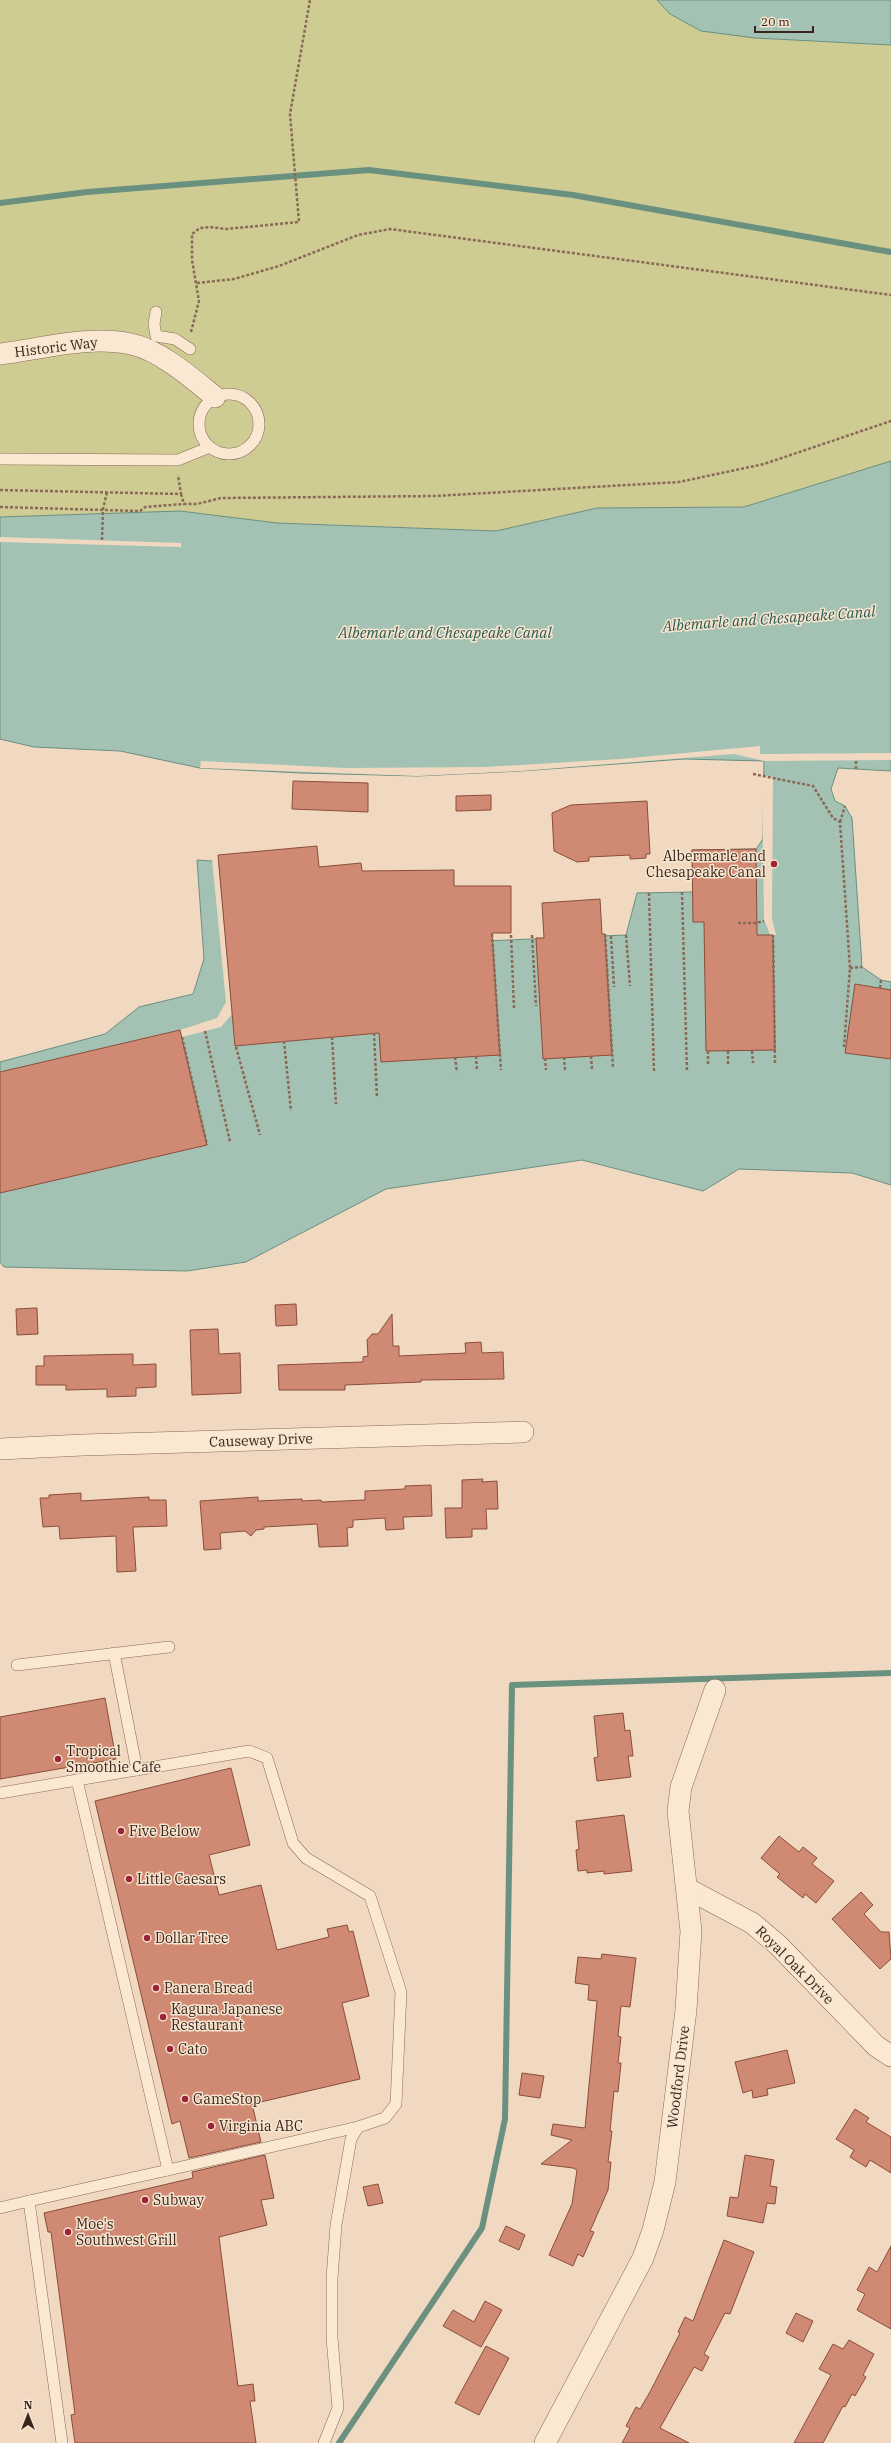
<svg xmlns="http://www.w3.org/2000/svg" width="891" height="2443" font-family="'IBM Plex Serif',serif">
  <rect width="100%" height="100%" fill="#f0d9c0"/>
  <polygon fill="#cecb93" points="0,0 891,0 891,461 744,507 597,508 496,531 295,523 295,528 180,511 0,517"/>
  <g fill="#a3c2b3" stroke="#6a9080">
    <polygon points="657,0 891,0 891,45 755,38 701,31 670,14"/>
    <polygon points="891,461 891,771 838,768 831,789 835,801 845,806 852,818 862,967 881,980 891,982 891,1185 852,1173 739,1169 703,1191 582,1160 386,1189 246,1262 187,1271 4,1267 0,1262 0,1062 105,1034 139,1007 193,994 204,959 197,860 359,871 366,946 626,935 637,893 693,892 692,850 756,849 763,839 764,761 684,759 521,771 418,776 301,773 200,768 120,751 34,747 0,739 0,517 180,511 277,523 496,531 597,508 744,507"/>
  </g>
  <g fill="#f0d9c0">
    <polygon points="0,537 181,543 181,547 0,542"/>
    <polygon points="760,746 760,754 891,753 891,760 764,761 734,754 521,771 418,776 200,768 201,761 345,768 486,767 620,759"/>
    <polygon points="762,775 773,777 772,918 776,935 770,935 764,919"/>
    <polygon points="212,859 218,860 232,1014 221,1027 182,1037 180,1030 217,1018 226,1002"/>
  </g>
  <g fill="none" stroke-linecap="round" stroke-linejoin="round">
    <g stroke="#6a9080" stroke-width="6">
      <polyline points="0,203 87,192 369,170 573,195 891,252"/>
      <polyline points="339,2443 482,2228 505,2119 512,1685 891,1673"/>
    </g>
  </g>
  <g fill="#d08a73" stroke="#8a4d3b">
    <polygon points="293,781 368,783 368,812 292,809"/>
    <polygon points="491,795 491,810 456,811 456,796"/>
    <polygon points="647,801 650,854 646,854 646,858 630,859 630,855 589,857 589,861 577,862 554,851 552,813 571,805"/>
    <polygon points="317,846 319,867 361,863 362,871 454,870 454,886 511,886 511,933 492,933 500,1055 381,1062 379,1033 235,1046 218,855"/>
    <polygon points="756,849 757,935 773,935 775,1050 706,1051 704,922 693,922 692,850"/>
    <polygon points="600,899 602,934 605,934 612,1055 543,1059 536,938 544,938 542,903"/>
    <polygon points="855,984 891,990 891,1059 845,1053"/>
    <polygon points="180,1030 207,1145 0,1193 0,1072"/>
    <polygon points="296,1304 297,1325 276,1326 275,1305"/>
    <polygon points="37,1308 38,1334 17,1335 16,1309"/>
    <polygon points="392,1314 393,1346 399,1346 399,1356 466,1353 465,1343 481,1342 482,1353 503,1352 504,1379 421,1380 421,1382 345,1385 345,1390 279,1390 278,1365 363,1362 363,1357 368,1356 367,1340 372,1334 378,1334"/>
    <polygon points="218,1329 219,1354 240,1353 241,1393 192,1395 190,1330"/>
    <polygon points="133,1354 133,1365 156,1364 156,1387 136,1388 136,1396 107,1397 107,1389 66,1390 66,1385 36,1385 36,1366 44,1366 44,1356"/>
    <polygon points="483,1479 482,1482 497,1481 498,1509 486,1509 487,1529 472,1529 472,1537 446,1538 445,1508 462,1508 462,1480"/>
    <polygon points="431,1485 432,1516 403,1517 404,1529 386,1530 385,1518 353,1520 353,1527 347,1528 348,1546 319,1547 317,1524 264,1527 264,1529 256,1530 251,1536 245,1531 220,1533 221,1549 204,1550 200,1501 258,1497 258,1501 302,1499 302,1501 321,1500 322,1502 365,1500 365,1491 405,1489 405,1486"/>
    <polygon points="81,1493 81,1501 149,1497 149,1500 166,1500 167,1526 133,1527 136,1571 117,1572 116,1536 60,1539 59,1526 43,1527 40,1498 49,1498 49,1495"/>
    <polygon points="105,1698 116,1759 0,1779 0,1717"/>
    <polygon points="623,1713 625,1731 630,1730 633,1756 628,1756 631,1777 597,1781 594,1758 598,1757 594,1716"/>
    <polygon points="231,1768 250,1845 209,1855 219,1895 261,1885 277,1950 329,1937 327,1929 347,1925 349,1932 353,1931 369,1996 342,2003 360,2079 252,2104 261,2142 189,2158 180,2121 172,2124 95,1801"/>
    <polygon points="624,1815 632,1871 604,1874 604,1871 587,1873 587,1870 578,1871 576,1850 579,1849 576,1821"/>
    <polygon points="779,1836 799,1852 803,1847 817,1858 812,1864 834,1881 816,1903 805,1894 803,1898 777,1877 780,1874 761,1858"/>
    <polygon points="861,1892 873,1905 864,1914 881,1932 889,1932 891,1959 880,1969 832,1919"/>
    <polygon points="602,1954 636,1958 630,2007 621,2006 618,2036 621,2037 618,2063 621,2063 618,2092 614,2091 610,2131 612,2131 608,2162 611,2162 608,2190 590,2231 594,2232 583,2257 578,2254 573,2266 549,2255 572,2204 577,2170 573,2168 541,2164 572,2140 551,2135 553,2124 585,2128 597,2001 588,2000 589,1985 575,1983 578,1957 601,1959"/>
    <polygon points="787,2050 795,2083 767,2089 768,2095 753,2098 752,2090 743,2093 735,2062"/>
    <polygon points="522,2073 544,2076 540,2098 519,2095"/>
    <polygon points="855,2109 869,2118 866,2122 891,2137 891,2173 870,2160 866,2167 850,2157 854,2150 836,2139"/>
    <polygon points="265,2155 274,2198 261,2200 267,2225 219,2237 238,2386 253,2384 255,2401 250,2401 256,2443 75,2443 71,2415 75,2414 51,2232 48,2232 44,2213 193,2178 192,2172"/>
    <polygon points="745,2155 774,2160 770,2186 777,2187 775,2204 767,2203 763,2223 727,2216 730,2197 738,2198"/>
    <polygon points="378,2184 383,2203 368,2206 363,2187"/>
    <polygon points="506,2226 525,2235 519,2250 499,2241"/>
    <polygon points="724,2240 754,2252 730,2314 725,2313 704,2354 709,2357 702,2371 694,2367 660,2428 689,2443 622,2443 630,2428 626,2426 636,2407 640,2409 650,2392 680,2333 678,2332 685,2317 693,2321"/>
    <polygon points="891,2246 891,2329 857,2310 865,2294 857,2290 869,2267 877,2272"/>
    <polygon points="485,2301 502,2310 481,2347 443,2326 453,2310 474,2322"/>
    <polygon points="796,2313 813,2321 803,2342 786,2333"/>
    <polygon points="849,2340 874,2354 863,2375 866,2377 855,2396 852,2394 845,2407 843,2406 823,2443 794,2443 831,2375 819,2369 833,2344 843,2349"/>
    <polygon points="486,2346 509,2358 479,2415 455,2403"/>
  </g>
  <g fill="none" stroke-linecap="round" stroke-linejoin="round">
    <defs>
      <g id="lane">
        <polyline points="156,312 154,324 156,336 175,339 190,349"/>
        <circle cx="229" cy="424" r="30"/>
        <polyline points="0,459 178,460 210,447"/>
        <polyline points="114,1653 137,1770"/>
        <polyline points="17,1665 169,1647"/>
        <polyline points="77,1780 249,1751 267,1758 293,1843 306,1858 370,1896 401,1992 396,2104 385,2118 358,2127 351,2139 336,2225 332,2278 332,2338 338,2408 324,2443"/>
        <polyline points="0,1793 77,1780 168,2170 29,2201 62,2443"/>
        <polyline points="168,2170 358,2127"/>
        <polyline points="0,2208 29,2201"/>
      </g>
      <g id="street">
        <path d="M0,354c42,-5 88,-19 131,-10 29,6 62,35 84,53"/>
        <polyline points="0,1449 83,1445 523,1432"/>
        <polyline points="688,1889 752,1923 778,1945 876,2046 891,2056"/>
        <polyline points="545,2443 643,2258 653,2230 665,2182 686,2010 691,1931 678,1811 681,1787 715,1690"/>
      </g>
    </defs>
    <use href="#lane" stroke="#8a6957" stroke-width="12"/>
    <use href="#street" stroke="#8a6957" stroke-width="22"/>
    <g stroke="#8a6957" stroke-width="2.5" stroke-dasharray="3 2" stroke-linecap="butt">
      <polyline points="197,283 234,279 279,266 358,235 390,229 891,295"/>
      <polyline points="191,332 199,301 192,260 192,234 200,228 210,227 226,229 299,222 290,114 310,0"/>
      <polyline points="0,490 181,494 178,475"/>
      <polyline points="181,494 184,504 197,504 221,498 435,496 679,482 764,464 891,421"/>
      <polyline points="0,507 140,511 145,507 184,504"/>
      <polyline points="102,540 103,509 107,492"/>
      <polyline points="856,769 856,760"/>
      <polyline points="753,774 813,786 833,818 840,822 850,968 844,1047"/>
      <polyline points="840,822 845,806"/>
      <polyline points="682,892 687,1072"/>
      <polyline points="649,893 654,1072"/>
      <polyline points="738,923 755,923 764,921"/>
      <polyline points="492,934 501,1070"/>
      <polyline points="605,934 613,1068"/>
      <polyline points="511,935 514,1008"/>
      <polyline points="532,935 536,1006"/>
      <polyline points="626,935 630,986"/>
      <polyline points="773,935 775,1063"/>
      <polyline points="611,936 614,987"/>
      <polyline points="850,968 862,967"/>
      <polyline points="880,988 881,980"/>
      <polyline points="205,1031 230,1142"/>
      <polyline points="374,1033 377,1098"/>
      <polyline points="182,1037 207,1145"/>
      <polyline points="332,1037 336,1104"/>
      <polyline points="284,1041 291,1111"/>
      <polyline points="236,1047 260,1135"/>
      <polyline points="708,1051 708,1064"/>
      <polyline points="728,1051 728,1064"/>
      <polyline points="752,1051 753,1063"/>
      <polyline points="476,1056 477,1071"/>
      <polyline points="591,1056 592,1069"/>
      <polyline points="455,1057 457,1072"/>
      <polyline points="564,1057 565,1070"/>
      <polyline points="545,1058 546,1070"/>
    </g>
    <use href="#lane" stroke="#fae8d3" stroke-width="11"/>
    <use href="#street" stroke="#fae8d3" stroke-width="21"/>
  </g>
  <g fill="#9c2439" stroke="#f7e5d0" stroke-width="1.5">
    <circle cx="774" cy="864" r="4"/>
    <circle cx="58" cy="1759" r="4"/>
    <circle cx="121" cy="1831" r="4"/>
    <circle cx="129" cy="1879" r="4"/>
    <circle cx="147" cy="1938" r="4"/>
    <circle cx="156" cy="1988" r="4"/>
    <circle cx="163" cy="2017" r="4"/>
    <circle cx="170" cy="2049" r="4"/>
    <circle cx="185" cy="2099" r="4"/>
    <circle cx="211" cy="2126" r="4"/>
    <circle cx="145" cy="2200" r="4"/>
    <circle cx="68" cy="2232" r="4"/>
  </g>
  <g text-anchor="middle" stroke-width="3" stroke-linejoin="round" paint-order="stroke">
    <g font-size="14" fill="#38251c" stroke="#f7e5d0">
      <text transform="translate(56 347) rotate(-7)" y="5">Historic Way</text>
      <text transform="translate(261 1440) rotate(-2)" y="5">Causeway Drive</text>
      <text transform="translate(795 1965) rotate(45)" y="5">Royal Oak Drive</text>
      <text transform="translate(678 2077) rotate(-83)" y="5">Woodford Drive</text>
    </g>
    <g font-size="14" fill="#38251c" stroke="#f7e5d0" text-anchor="start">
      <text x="766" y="861" text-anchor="end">Albermarle and<tspan x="766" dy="16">Chesapeake Canal</tspan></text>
      <text x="66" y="1756">Tropical<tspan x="66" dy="16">Smoothie Cafe</tspan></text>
      <text x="129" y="1836">Five Below</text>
      <text x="137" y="1884">Little Caesars</text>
      <text x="155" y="1943">Dollar Tree</text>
      <text x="164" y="1993">Panera Bread</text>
      <text x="171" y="2014">Kagura Japanese<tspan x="171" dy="16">Restaurant</tspan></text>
      <text x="178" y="2054">Cato</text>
      <text x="193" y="2104">GameStop</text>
      <text x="219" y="2131">Virginia ABC</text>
      <text x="153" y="2205">Subway</text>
      <text x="76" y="2229">Moe's<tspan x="76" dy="16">Southwest Grill</tspan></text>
    </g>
    <g font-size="15" font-style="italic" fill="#2a594e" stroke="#f7e5d0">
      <text transform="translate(769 619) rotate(-4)" y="5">Albemarle and Chesapeake Canal</text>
      <text x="445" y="638">Albemarle and Chesapeake Canal</text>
    </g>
  </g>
  <g transform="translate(28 2415)" stroke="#f7e5d0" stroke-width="3" paint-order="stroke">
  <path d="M0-3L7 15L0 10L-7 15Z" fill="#38251c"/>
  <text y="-6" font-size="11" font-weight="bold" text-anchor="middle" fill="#38251c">N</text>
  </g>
  <path d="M755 26v6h58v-6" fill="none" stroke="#38251c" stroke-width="2"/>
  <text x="761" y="26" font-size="12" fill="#38251c" stroke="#f7e5d0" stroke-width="3" paint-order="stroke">20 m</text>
</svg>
